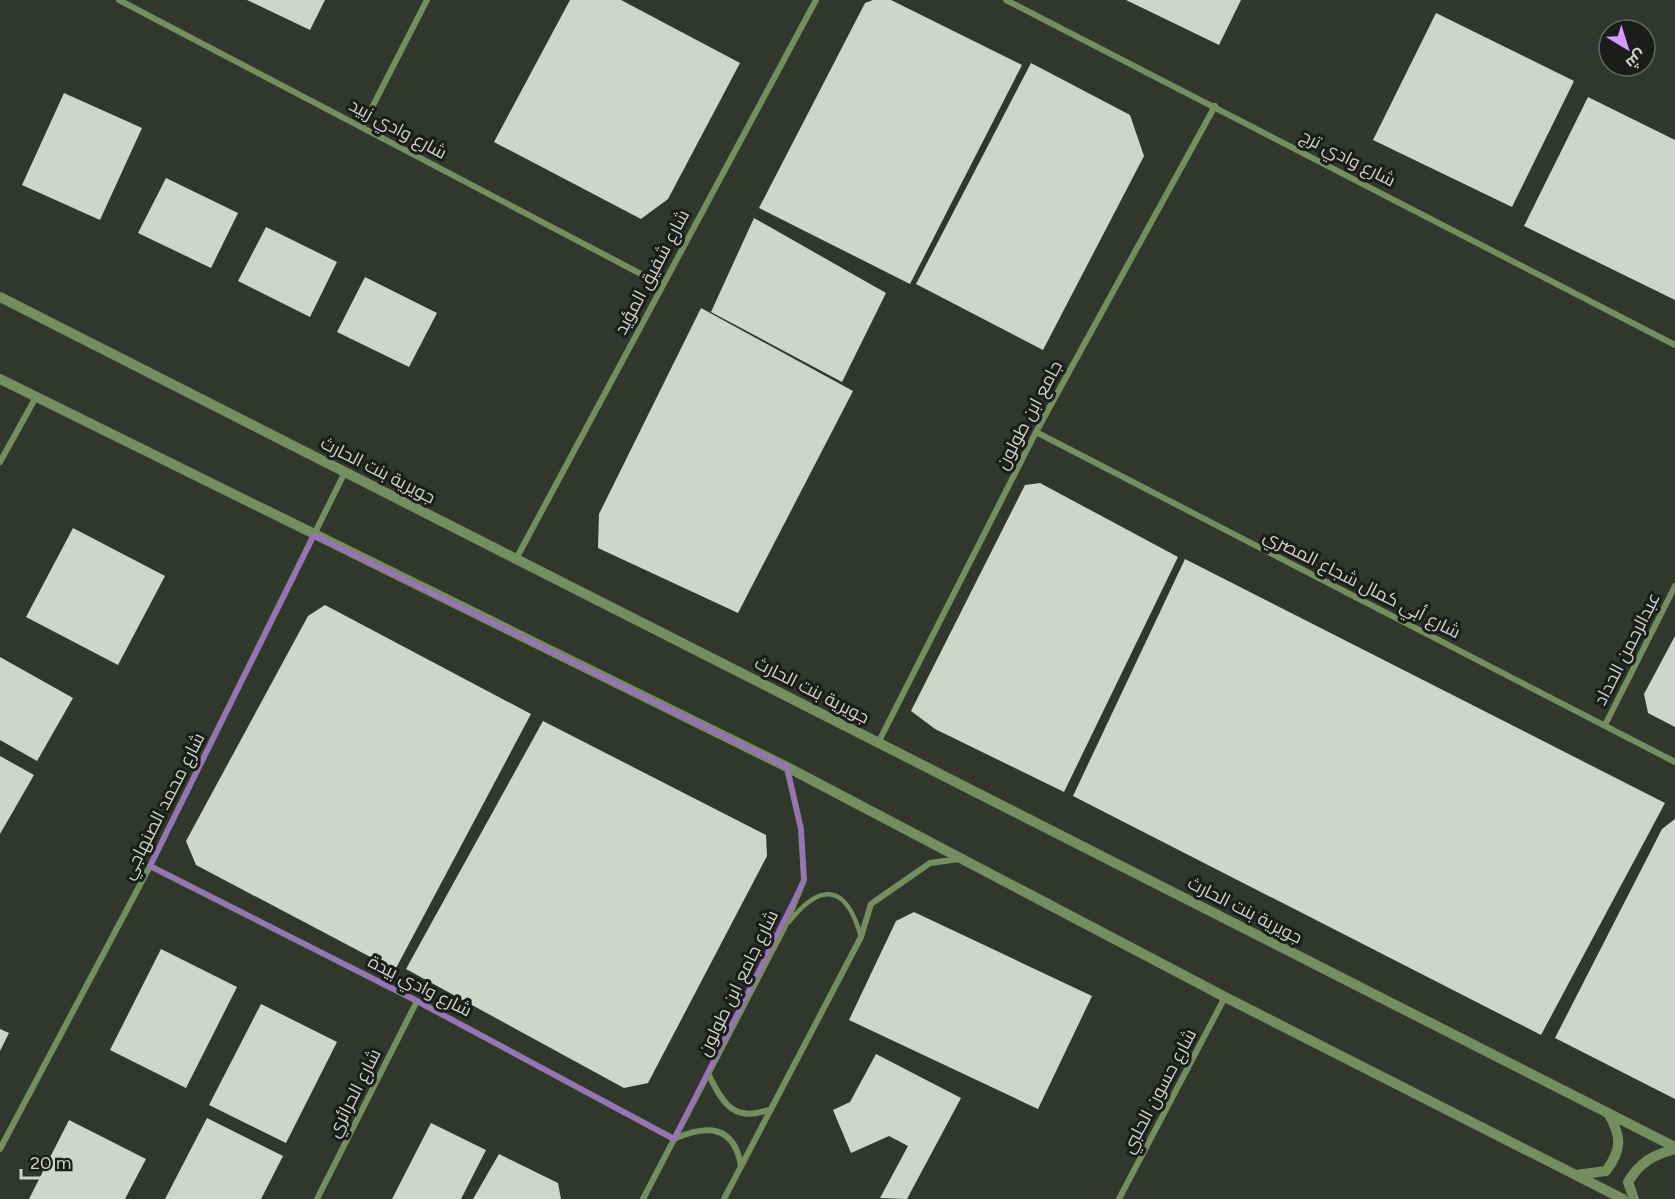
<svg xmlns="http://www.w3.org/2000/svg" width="1675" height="1199" font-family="Figtree,Cairo,sans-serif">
  <rect width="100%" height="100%" fill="#31372d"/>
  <g fill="#cfd6c9">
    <polygon points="247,0 325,0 310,30"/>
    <polygon points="570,0 621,0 740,63 668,199 641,219 494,142"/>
    <polygon points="873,0 891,0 1022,65 910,284 759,208 865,3"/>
    <polygon points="1126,0 1241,0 1219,45"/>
    <polygon points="1436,13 1574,81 1512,207 1373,140"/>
    <polygon points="1031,63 1130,115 1144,156 1043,350 916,284"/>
    <polygon points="64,93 142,128 100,220 22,185"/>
    <polygon points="1588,97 1675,140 1675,300 1524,226"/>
    <polygon points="166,178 238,213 211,268 138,233"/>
    <polygon points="754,218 886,293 842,382 711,312"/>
    <polygon points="266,227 337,262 310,317 238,281"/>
    <polygon points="365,277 437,313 409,367 337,332"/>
    <polygon points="701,308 853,391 738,613 598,548 599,514"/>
    <polygon points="1040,483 1178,557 1064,792 935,729 911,711 1025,485"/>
    <polygon points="73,528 165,576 118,665 26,617"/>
    <polygon points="1185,559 1665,803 1541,1035 1073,796"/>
    <polygon points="325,605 531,714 395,970 196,865 186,841 308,616"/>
    <polygon points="1675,636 1675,727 1648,713 1644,694"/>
    <polygon points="0,657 73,698 37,761 0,740"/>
    <polygon points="543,721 766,835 767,856 648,1083 624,1088 406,969"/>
    <polygon points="0,756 34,775 0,834"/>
    <polygon points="1675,819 1675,1099 1555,1038 1662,829"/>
    <polygon points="914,912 1092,996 1038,1109 849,1020 896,921"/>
    <polygon points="161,949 237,987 186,1088 110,1050"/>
    <polygon points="261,1004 337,1042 286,1143 209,1105"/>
    <polygon points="0,1029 9,1033 0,1051"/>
    <polygon points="876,1054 961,1098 907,1199 880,1198 908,1146 889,1136 851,1153 833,1110 850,1102"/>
    <polygon points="207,1118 283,1156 261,1199 165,1199"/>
    <polygon points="69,1120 146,1159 125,1199 29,1199"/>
    <polygon points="431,1123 486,1150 461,1199 392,1199"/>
    <polygon points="499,1154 558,1183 561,1199 473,1199"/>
  </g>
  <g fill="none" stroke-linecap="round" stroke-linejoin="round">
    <path stroke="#758e60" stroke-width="4.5" d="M789,922c33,-42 58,-36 72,15"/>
    <g stroke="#758e60" stroke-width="6">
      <polyline points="119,0 662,285"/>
      <polyline points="1006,0 1675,345"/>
      <polyline points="362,127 427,0"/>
      <polyline points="1036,432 1675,762"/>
      <polyline points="0,462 36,397"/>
      <polyline points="516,559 816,0"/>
      <polyline points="1605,725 1675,586"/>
      <polyline points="878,743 1036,432 1215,106"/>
      <path d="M150,866l267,135 257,138c32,-14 60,-15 67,27"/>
      <path d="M709,1075c14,30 26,48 62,34"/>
      <polyline points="0,1149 150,866 345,472"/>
      <polyline points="317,1199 417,1001"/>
      <polyline points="643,1199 784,928 804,880 801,829 787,768"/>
      <polyline points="724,1199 861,937 871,904 930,863 959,859"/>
      <polyline points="1119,1199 1225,997"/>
    </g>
    <g stroke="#758e60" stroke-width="10">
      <polyline points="0,297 1675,1147"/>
      <polyline points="0,379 787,767 1225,997 1623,1199"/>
      <path d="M1576,1175l30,-4c16,-21 16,-35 2,-58"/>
      <path d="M1634,1199l-6,-17c12,-20 25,-27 47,-33"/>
    </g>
  </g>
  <path fill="none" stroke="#9d6fc4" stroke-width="4.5" stroke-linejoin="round" d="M314,535l473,232 14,62 3,51 -130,259 -257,-138 -267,-135z"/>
  <g text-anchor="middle" stroke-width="6" stroke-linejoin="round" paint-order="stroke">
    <g font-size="18" fill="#cfd3cc" stroke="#1a1d19">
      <text transform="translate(398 129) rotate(28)" y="6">شارع وادي زبيد</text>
      <text transform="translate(1348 158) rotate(27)" y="6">شارع وادي ترج</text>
      <text transform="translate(652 272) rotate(-62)" y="6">شارع شفيق المؤيد</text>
      <text transform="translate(1029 415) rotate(-62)" y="6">جامع ابن طولون</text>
      <text transform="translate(378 470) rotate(27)" y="6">جويرية بنت الحارث</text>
      <text transform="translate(1362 584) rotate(27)" y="6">شارع أبي كمال شجاع المصري</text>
      <text transform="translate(1627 649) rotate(-63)" y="6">عبدالرحمن الحداد</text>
      <text transform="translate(812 690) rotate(27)" y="6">جويرية بنت الحارث</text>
      <text transform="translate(163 806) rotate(-63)" y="6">شارع محمد الصنهاجي</text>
      <text transform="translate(1245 910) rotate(27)" y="6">جويرية بنت الحارث</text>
      <text transform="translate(738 983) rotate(-64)" y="6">شارع جامع ابن طولون</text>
      <text transform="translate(420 986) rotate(27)" y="6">شارع وادي بيدة</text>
      <text transform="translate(1159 1091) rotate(-62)" y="6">شارع حسون الحلبي</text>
      <text transform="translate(354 1093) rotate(-63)" y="6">شارع الحرائري</text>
    </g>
  </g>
  <g transform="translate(1627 48) rotate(142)"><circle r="28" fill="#1a1d19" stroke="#626661" stroke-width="1.5"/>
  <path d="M0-4.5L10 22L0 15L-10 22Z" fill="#d59bfa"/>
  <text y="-9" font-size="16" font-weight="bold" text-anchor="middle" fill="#cfd3cc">ش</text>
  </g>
  <path d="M21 1169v9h96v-9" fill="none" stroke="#cfd3cc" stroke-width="3"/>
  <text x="30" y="1169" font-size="18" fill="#cfd3cc" stroke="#1a1d19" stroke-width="4.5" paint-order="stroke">20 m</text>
</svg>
